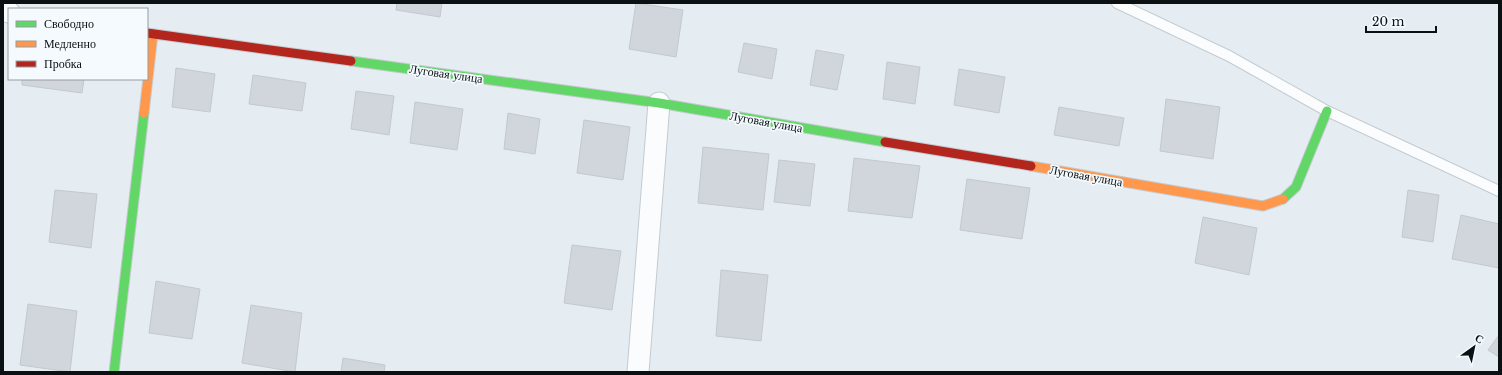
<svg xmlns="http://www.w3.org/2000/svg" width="1502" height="375" font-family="'Libre Baskerville',serif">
  <rect width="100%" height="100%" fill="#e5edf3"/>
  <g fill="#d0d6db" stroke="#c3c9ce">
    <polygon points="397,3 442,3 440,17 396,10"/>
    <polygon points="636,3 683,10 676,57 629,49"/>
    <polygon points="744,43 777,49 772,79 738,72"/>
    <polygon points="816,50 844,55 837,90 810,85"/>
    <polygon points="887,62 920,67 915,104 883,99"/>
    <polygon points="176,68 215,74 210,112 172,107"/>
    <polygon points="959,69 1005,77 999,113 954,105"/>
    <polygon points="253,75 306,83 302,111 249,104"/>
    <polygon points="22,79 84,79 82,93 22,85"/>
    <polygon points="356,91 394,96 389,135 351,129"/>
    <polygon points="1166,99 1220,107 1213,159 1160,151"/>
    <polygon points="415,102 463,109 457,150 410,143"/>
    <polygon points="1059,107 1124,118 1119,146 1054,135"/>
    <polygon points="508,113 540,119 535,154 504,149"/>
    <polygon points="584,120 630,127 623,180 577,173"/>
    <polygon points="703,147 769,154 763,210 698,203"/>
    <polygon points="854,158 920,166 912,218 848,211"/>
    <polygon points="779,160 815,164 810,206 774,202"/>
    <polygon points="967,179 1030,188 1022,239 960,230"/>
    <polygon points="55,190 97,194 91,248 49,242"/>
    <polygon points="1408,190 1439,195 1433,242 1402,237"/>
    <polygon points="1461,215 1499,224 1499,268 1452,259"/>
    <polygon points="1203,217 1257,228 1249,275 1195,263"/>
    <polygon points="572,245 621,251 612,310 564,303"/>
    <polygon points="721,270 768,275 761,341 716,336"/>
    <polygon points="156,281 200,289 192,339 149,333"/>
    <polygon points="28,304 77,311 70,372 20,365"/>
    <polygon points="251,305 302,313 295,372 242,363"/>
    <polygon points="1499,335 1499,357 1488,350"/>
    <polygon points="343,358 385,365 384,372 341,372"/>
  </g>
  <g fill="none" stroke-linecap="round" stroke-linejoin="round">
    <defs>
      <polyline id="lane" points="1117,3 1229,56 1327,111 1499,191"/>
      <g id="street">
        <polyline points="3,11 9,12"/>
        <polyline points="638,372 659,103"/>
      </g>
      <g id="fast">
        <polyline points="351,61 659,103 885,142"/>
        <polyline points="1283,199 1296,187 1327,111"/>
        <polyline points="114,372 144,113"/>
      </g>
      <g id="slow">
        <polyline points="144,113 153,34"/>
        <polyline points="1031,166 1263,206 1283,199"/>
      </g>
      <g id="jam">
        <polyline points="147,33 351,61"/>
        <polyline points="885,142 1031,166"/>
      </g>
    </defs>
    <use href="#lane" stroke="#c4cbd0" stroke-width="12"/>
    <use href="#street" stroke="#c4cbd0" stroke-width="23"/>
    <use href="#fast" stroke="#c4cbd0" stroke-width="11"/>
    <use href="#slow" stroke="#c4cbd0" stroke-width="11"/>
    <use href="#jam" stroke="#c4cbd0" stroke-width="11"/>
    <use href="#lane" stroke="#fbfcfd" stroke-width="10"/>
    <use href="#street" stroke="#fbfcfd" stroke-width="21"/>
    <use href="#fast" stroke="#63d668" stroke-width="9"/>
    <use href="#slow" stroke="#ff974d" stroke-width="9"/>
    <use href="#jam" stroke="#b3261e" stroke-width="9"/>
  </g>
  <g text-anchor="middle" stroke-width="3.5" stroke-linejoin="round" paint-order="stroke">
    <g font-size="12" fill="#0b1013" stroke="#f4fafe">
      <text transform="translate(446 74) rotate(8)" y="4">Луговая улица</text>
      <text transform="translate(766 122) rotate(10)" y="4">Луговая улица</text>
      <text transform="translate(1086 176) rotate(10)" y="4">Луговая улица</text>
    </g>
  </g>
  <rect width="1502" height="375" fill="none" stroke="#0b1013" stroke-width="8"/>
  <rect x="8" y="8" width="140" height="72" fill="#f4fafe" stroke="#979ca0"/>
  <rect x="16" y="21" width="20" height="6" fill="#63d668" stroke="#979ca0"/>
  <text x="44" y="28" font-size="12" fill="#0b1013">Свободно</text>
  <rect x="16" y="41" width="20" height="6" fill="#ff974d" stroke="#979ca0"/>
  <text x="44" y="48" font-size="12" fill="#0b1013">Медленно</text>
  <rect x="16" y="61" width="20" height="6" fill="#b3261e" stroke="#979ca0"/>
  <text x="44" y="68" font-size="12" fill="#0b1013">Пробка</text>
  <g transform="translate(1474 347) rotate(33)" stroke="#f4fafe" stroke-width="3" paint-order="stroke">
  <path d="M0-3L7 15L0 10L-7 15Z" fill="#0b1013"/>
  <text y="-6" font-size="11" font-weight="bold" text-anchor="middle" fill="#0b1013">С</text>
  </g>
  <path d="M1366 26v6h70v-6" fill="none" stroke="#0b1013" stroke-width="2"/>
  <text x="1372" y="26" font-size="12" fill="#0b1013" stroke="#f4fafe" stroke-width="3" paint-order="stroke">20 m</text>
</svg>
